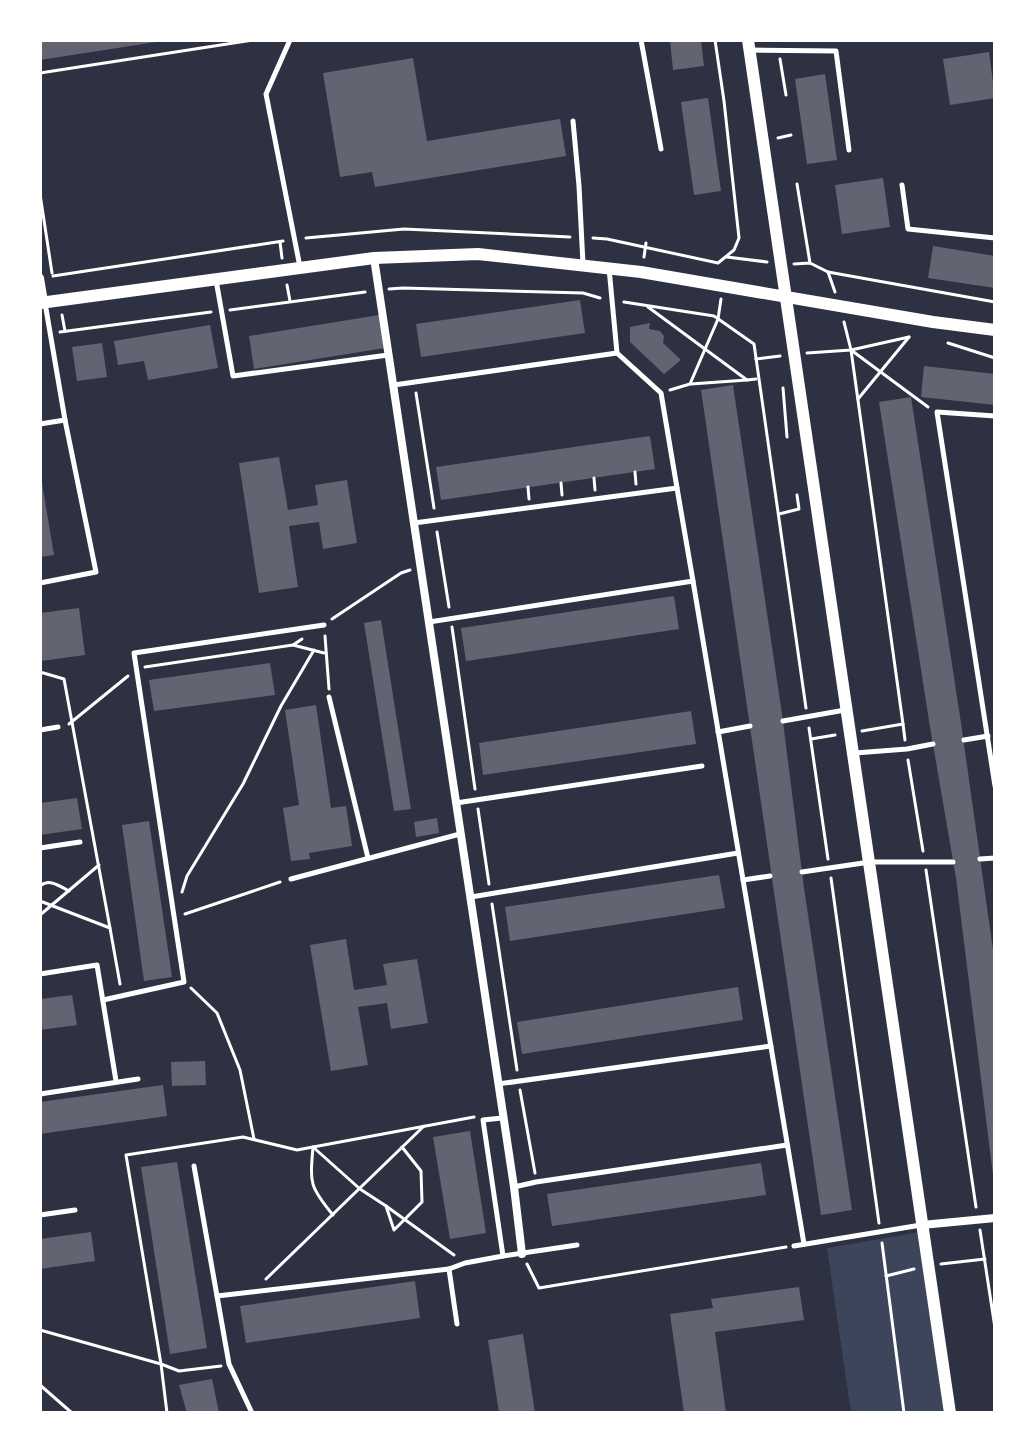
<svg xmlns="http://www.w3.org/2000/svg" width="1035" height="1453" font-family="'Source Sans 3',sans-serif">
  <rect width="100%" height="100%" fill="#2d3142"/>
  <polygon fill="#3c4559" points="920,1232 947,1413 851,1413 827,1248"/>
  <g fill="#626471">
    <polygon points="40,40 156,40 156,42 40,60"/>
    <polygon points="670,40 701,40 704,66 673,70"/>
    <polygon points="989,52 995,98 950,105 943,59"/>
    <polygon points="413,58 427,141 560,119 566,156 375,187 372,172 340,177 323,73"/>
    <polygon points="825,74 837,160 807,164 795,79"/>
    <polygon points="708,98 721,191 694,195 681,102"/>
    <polygon points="883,178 890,227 842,234 835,185"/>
    <polygon points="933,246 995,256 995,288 928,278"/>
    <polygon points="580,300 585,333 421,357 416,324"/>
    <polygon points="379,315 385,348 254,369 249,336"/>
    <polygon points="650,323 649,329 660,331 664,336 663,343 681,360 664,374 630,342 630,327"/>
    <polygon points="210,325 218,368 148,380 144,361 118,365 114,341"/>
    <polygon points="102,343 107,377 77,381 72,347"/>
    <polygon points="924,366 995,374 995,405 921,397"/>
    <polygon points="733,385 782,714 804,888 852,1210 821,1215 701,390"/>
    <polygon points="911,397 961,723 995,964 995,1175 993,1175 956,878 930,727 879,402"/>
    <polygon points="650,436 655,469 441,500 436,467"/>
    <polygon points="279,457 288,510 318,505 315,485 347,480 357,543 323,549 319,522 289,526 298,587 259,593 239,463"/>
    <polygon points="40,483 42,483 54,555 40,557"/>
    <polygon points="674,596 679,629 466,661 461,628"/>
    <polygon points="79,608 85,655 41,661 40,613"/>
    <polygon points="381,620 411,809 394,811 364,623"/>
    <polygon points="270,663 275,695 154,711 149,680"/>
    <polygon points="316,705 331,808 346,806 352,846 309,853 310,859 291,861 283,808 299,805 285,710"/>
    <polygon points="691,711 696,744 483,775 479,743"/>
    <polygon points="77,798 82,829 40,835 40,803"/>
    <polygon points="437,818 439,833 416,837 414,822"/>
    <polygon points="149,821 172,977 144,981 122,825"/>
    <polygon points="719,875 725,908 510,941 505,907"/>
    <polygon points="346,939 354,990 387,985 383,964 417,959 428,1023 391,1029 387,1003 358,1007 368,1065 331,1071 310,945"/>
    <polygon points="738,987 743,1020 522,1054 517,1022"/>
    <polygon points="72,995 77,1025 40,1030 40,999"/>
    <polygon points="205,1061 206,1085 172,1086 171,1062"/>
    <polygon points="163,1085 167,1116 40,1134 40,1102"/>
    <polygon points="470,1131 486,1233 450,1239 433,1137"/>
    <polygon points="177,1162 207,1348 170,1354 141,1167"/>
    <polygon points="761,1163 766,1195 552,1226 547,1194"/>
    <polygon points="91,1232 95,1261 40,1269 40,1239"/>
    <polygon points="415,1281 420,1318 246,1343 240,1306"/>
    <polygon points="799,1287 804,1320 715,1332 726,1413 684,1413 670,1314 713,1308 711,1299"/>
    <polygon points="523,1334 535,1413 499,1413 488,1340"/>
    <polygon points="212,1379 219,1413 187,1413 179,1385"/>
  </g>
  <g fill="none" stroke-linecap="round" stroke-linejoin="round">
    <g stroke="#fff" stroke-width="3">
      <polyline points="780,59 786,95"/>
      <polyline points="40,73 253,40"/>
      <polyline points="778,138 791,135"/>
      <polyline points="797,184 810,263"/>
      <polyline points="40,194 52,273"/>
      <polyline points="306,238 404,229 570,237"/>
      <polyline points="593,238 607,239 718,263 734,250 739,238 724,101 715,40"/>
      <polyline points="280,242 282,258"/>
      <polyline points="644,257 646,243"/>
      <polyline points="727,257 767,262"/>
      <polyline points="794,264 810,263 828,272 835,292"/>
      <polyline points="828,272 995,302"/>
      <polyline points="53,276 283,241"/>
      <polyline points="287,285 290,301"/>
      <polyline points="389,289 403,288 583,293 600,298"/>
      <polyline points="624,302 714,316 754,344 806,708"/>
      <polyline points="648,307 747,380 756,379"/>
      <polyline points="230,310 365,292"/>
      <polyline points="62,315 65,331"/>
      <polyline points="844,322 851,350 903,724 862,731"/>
      <polyline points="60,332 211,312"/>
      <polyline points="948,343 995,358"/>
      <polyline points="851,350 928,407"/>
      <polyline points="807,353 851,350 909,337"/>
      <polyline points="756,359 780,356"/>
      <polyline points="691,384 747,380"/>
      <polyline points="783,388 787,437"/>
      <polyline points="670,390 690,384 718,319 721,299"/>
      <polyline points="416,393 434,508"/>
      <polyline points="858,399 909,337"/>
      <polyline points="635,472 636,484"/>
      <polyline points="594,478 595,490"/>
      <polyline points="561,483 562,495"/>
      <polyline points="528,487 529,499"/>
      <polyline points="779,514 799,509 797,495"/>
      <polyline points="437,532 449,607"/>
      <polyline points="332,619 401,573 410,570"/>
      <polyline points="452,627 475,789"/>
      <polyline points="325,636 329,689"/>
      <polyline points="293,645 324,653"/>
      <polyline points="145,667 293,645 302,639"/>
      <polyline points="40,672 64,679 110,928"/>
      <polyline points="69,724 128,676"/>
      <polyline points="903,724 905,740"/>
      <polyline points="809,728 828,859"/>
      <polyline points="811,739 835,735"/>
      <polyline points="908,760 923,851"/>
      <polyline points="478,809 489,884"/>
      <polyline points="926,870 976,1207"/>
      <polyline points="831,878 879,1223"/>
      <path d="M40,886c10,-8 19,0 29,5"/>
      <polyline points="182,892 187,876 243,784 281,706 314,650"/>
      <polyline points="40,901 110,928 120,984"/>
      <polyline points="492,904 517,1070"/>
      <polyline points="185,914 280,882"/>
      <polyline points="40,915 99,865"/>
      <polyline points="191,988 217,1013 240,1070 254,1139"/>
      <polyline points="520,1090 535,1173"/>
      <polyline points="313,1147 360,1189 386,1206 394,1230 422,1202 421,1171 402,1147"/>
      <path d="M313,1147c-3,36 -4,39 20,68"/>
      <polyline points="386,1206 454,1255"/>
      <polyline points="980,1230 995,1328"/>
      <polyline points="882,1243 904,1413"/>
      <polyline points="527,1264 539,1288 786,1247"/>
      <polyline points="941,1264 985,1259"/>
      <polyline points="886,1276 914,1269"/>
      <polyline points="266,1279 424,1126"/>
      <polyline points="40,1330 161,1364 167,1413"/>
      <polyline points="221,1366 179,1371 161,1364 126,1155 243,1137 297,1150 474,1117"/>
      <polyline points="40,1385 72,1413"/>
    </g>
    <g stroke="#fff" stroke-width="5">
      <polyline points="290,40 266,94 300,267"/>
      <polyline points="641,40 661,149"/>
      <polyline points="750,50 836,51 849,150"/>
      <polyline points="573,121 579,186 583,264"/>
      <polyline points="902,185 908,229 995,238"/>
      <polyline points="216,280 233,376 388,355"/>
      <polyline points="394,385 617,353"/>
      <polyline points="995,416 937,412 995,786"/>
      <polyline points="40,424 65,420 45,303"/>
      <polyline points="414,523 677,488 661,393 617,353 609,268"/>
      <polyline points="693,581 804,1244"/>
      <polyline points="40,583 96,572 65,420"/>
      <polyline points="429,622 693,581 677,488"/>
      <polyline points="329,697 368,858"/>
      <polyline points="783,721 845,710"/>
      <polyline points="40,730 58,727"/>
      <polyline points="718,732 750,726"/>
      <polyline points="964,740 988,736"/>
      <polyline points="855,753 907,749 933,744"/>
      <polyline points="456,803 702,766"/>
      <polyline points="40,848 80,842"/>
      <polyline points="980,859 995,858"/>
      <polyline points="802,872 870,862 953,862"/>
      <polyline points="291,879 460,834"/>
      <polyline points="743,880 770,876"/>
      <polyline points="471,897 738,853"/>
      <polyline points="40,974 97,965 116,1081"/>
      <polyline points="103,1000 184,982 134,653 324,625"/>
      <polyline points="498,1084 771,1046"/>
      <polyline points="40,1094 138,1079"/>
      <polyline points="502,1118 483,1120 503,1256 577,1245"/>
      <polyline points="194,1166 217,1296"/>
      <polyline points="514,1187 536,1182 787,1145"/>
      <polyline points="40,1215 75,1210"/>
      <polyline points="794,1246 921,1225"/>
      <polyline points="449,1269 457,1324"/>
      <polyline points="252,1413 229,1364 217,1296 449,1269 465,1263 503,1256"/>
    </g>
    <g stroke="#fff" stroke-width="8">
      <polyline points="374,258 514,1187 522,1254"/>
      <polyline points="40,278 44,302"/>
      <polyline points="922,1225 995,1218"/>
    </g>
    <g stroke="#fff" stroke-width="12">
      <polyline points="748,40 950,1413"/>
      <polyline points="40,303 374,258 478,254 641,272 933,322 995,330"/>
    </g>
  </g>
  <rect width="1035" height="1453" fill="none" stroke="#ffffff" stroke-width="84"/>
</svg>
